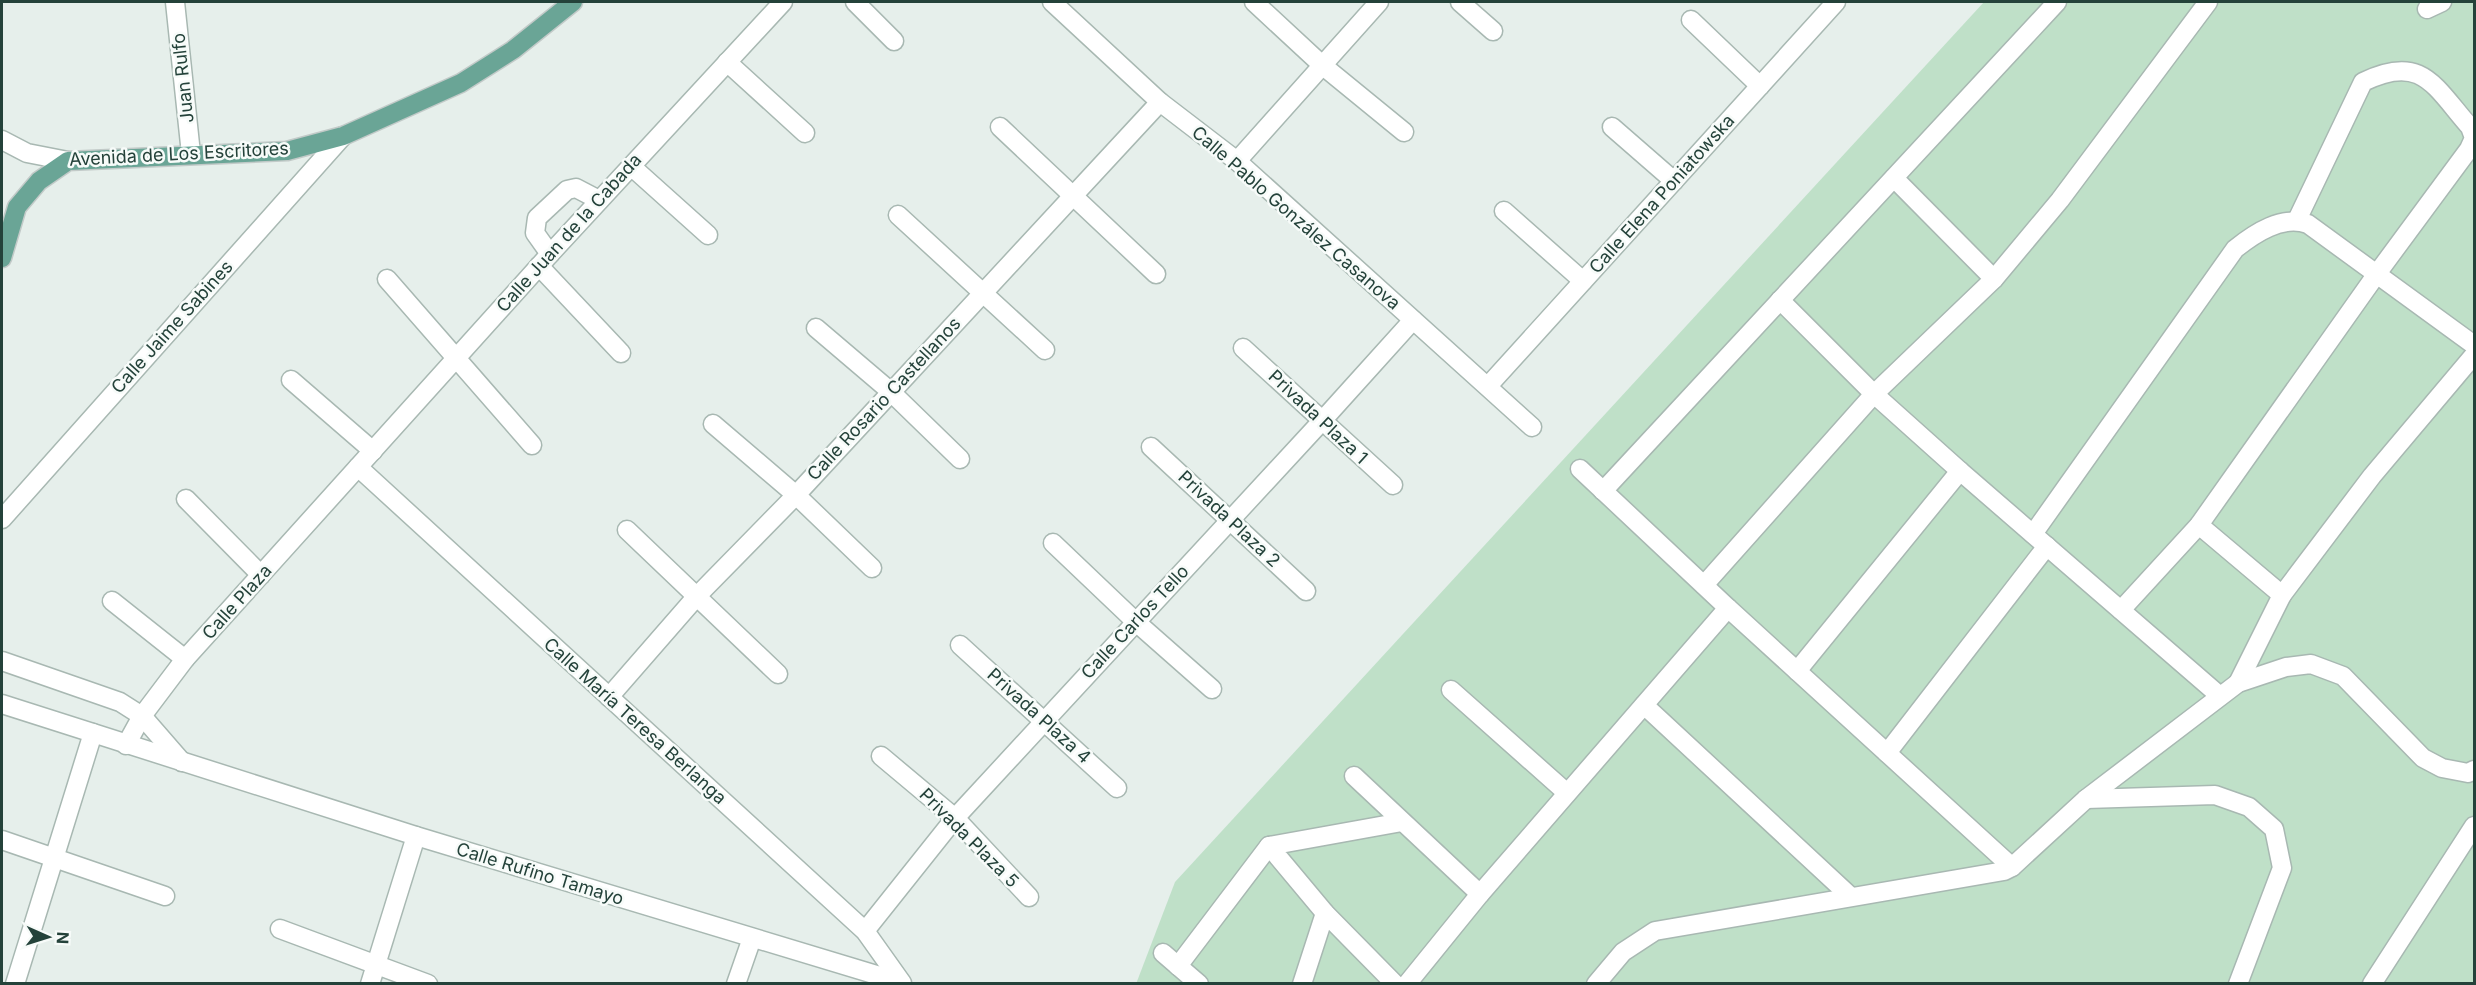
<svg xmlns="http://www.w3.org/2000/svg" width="2476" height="985" font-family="Inter,sans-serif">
  <rect width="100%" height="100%" fill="#e6efeb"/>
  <polygon fill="#bfe0c8" points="1984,2 2474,2 2474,983 1136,984 1175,882"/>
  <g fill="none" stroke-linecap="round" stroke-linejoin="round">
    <defs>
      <g id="minor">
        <polyline points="175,2 191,154"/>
        <polyline points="855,2 894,41"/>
        <polyline points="1052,2 1160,102 1237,161 1532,427"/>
        <polyline points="1254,2 1322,65 1404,132"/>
        <polyline points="1460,2 1493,31"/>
        <polyline points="2427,9 2442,2"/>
        <polyline points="1691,20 1760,86"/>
        <polyline points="727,62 805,133"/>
        <polyline points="1000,127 1156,274"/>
        <polyline points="1612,127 1674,181"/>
        <polyline points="2,140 27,153 68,161"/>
        <polyline points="1237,161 1379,2"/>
        <polyline points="631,166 708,235"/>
        <polyline points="1894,178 1994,279"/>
        <polyline points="1504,211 1583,281"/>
        <polyline points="898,215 1045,350"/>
        <polyline points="550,254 535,233 537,218 567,190 576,188 599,200"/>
        <polyline points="539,266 621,353"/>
        <polyline points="387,279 532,445"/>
        <polyline points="1780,300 1874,394 1960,471"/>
        <polyline points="816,328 890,391 960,459"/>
        <polyline points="1243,348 1393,485"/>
        <polyline points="291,380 373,451"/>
        <polyline points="1488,386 1836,2"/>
        <polyline points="713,424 796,495 872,568"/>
        <polyline points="1151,447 1306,591"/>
        <polyline points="358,467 865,931 902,983"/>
        <polyline points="1580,469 1728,608"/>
        <polyline points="1603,491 2057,2"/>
        <polyline points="186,499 261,575"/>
        <polyline points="2,519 343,136"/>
        <polyline points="2199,525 2282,595 2238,683"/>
        <polyline points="627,530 778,674"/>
        <path d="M2033,534l202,-285c20,-16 47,-34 73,-25l166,121"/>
        <polyline points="1053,543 1136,622 1212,689"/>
        <polyline points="1704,585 1874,394 1994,279 2060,200 2208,2"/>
        <polyline points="2282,595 2372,476 2474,355"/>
        <polyline points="112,601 185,659"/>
        <path d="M2121,610l78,-85 177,-250 93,-126 5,-11 -4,-11c-36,-41 -48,-74 -107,-45l-66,138"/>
        <polyline points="960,645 1117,788"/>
        <polyline points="2,661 120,702 142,716 182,762"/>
        <polyline points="1797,671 1960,471 2220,696"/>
        <polyline points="1451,690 1567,793"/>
        <polyline points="609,697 697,596 796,495 1160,102"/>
        <polyline points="2,704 416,836 900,982"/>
        <polyline points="1644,705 1850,896"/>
        <polyline points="126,745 142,716 185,659 550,254 783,2"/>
        <polyline points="1887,753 2047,546"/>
        <polyline points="881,756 955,818 1029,897"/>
        <polyline points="1354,776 1480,894"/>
        <polyline points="2086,799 2215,795 2249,807 2274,829 2282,868 2238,984"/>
        <polyline points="2,840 165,896"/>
        <polyline points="280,929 428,984"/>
        <polyline points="865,931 955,818 1321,422 1413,320"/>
        <polyline points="1163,953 1199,984"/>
        <polyline points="1178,966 1269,846"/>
        <polyline points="15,984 93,733"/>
        <polyline points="370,984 416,836"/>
        <polyline points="736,984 752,938"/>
        <polyline points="1302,984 1325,913"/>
        <polyline points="1395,984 1325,913 1269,846 1402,822"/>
        <polyline points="1407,984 1480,894 1728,608 2012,867"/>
        <polyline points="1596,984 1623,952 1655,931 2004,871 2012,867 2086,799 2238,683 2286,667 2311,664 2343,676 2423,758 2442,768 2468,773 2474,770"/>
        <polyline points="2372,984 2474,826"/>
      </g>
      <polyline id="major" points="2,258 17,207 39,181 68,161 287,151 343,136 461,83 513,50 573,2"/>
    </defs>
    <use href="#minor" stroke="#a8b8b2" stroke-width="21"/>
    <use href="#major" stroke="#c2cac8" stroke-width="21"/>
    <use href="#minor" stroke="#fff" stroke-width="18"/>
    <use href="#major" stroke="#6aa596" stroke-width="18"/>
  </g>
  <g text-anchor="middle" stroke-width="5" stroke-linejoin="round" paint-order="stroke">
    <g font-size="18" fill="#24423a" stroke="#f7fbf9">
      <text transform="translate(183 78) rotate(-96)" y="6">Juan Rulfo</text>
      <text transform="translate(179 154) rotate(-3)" y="6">Avenida de Los Escritores</text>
      <text transform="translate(1662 194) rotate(-48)" y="6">Calle Elena Poniatowska</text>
      <text transform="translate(1296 218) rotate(41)" y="6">Calle Pablo González Casanova</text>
      <text transform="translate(569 233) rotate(-48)" y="6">Calle Juan de la Cabada</text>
      <text transform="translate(172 327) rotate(-48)" y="6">Calle Jaime Sabines</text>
      <text transform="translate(884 399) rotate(-47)" y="6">Calle Rosario Castellanos</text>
      <text transform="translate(1318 417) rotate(43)" y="6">Privada Plaza 1</text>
      <text transform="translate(1229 519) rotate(43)" y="6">Privada Plaza 2</text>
      <text transform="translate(237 602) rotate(-48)" y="6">Calle Plaza</text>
      <text transform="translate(1135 622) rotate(-47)" y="6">Calle Carlos Tello</text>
      <text transform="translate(1039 716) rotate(42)" y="6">Privada Plaza 4</text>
      <text transform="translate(635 721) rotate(42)" y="6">Calle María Teresa Berlanga</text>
      <text transform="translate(969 838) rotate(45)" y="6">Privada Plaza 5</text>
      <text transform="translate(540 874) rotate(17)" y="6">Calle Rufino Tamayo</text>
    </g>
  </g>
  <rect width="2476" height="985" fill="none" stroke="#24423a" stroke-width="6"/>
  <g transform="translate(48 937) rotate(93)" stroke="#f7fbf9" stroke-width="4.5" paint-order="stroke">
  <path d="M0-4.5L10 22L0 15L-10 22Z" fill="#24423a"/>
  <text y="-9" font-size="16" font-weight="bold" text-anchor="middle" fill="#24423a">N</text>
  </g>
</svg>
